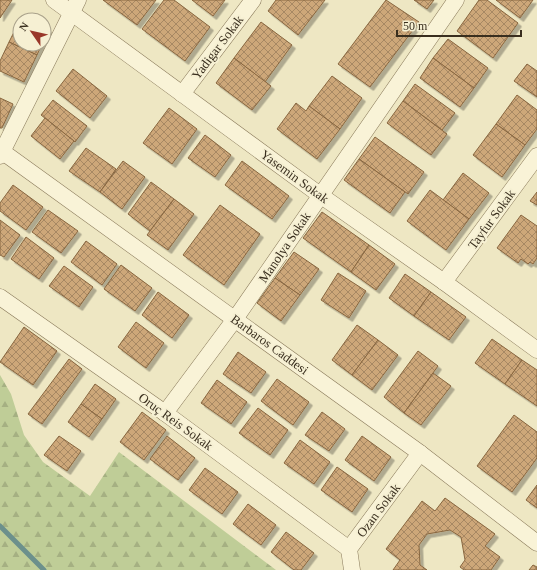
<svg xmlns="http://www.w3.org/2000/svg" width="537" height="570" font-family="Georgia,serif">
  <defs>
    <pattern id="forest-firs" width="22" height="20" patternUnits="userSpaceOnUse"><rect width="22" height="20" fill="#bfcd97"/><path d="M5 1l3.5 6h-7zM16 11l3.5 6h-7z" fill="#a5b082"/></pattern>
    <pattern id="building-cross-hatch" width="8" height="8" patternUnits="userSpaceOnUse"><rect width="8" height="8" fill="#cda779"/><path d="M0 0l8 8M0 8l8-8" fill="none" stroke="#a78863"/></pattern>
    <filter id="shadow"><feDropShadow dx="3.5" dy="3.5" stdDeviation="0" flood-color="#0004"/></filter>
  </defs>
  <rect width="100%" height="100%" fill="#eee7c3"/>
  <polygon fill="url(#forest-firs)" points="0,375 11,394 24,435 43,462 90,496 119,452 276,570 0,570"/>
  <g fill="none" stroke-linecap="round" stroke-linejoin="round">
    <polyline stroke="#6c908c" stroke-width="5" points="0,526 44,570"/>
  </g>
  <g fill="url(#building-cross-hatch)" stroke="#88663f" filter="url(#shadow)">
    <polygon points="0,0 12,0 0,18"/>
    <polygon points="103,0 156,0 137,25"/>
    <polygon points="164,0 174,0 210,27 185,61 142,29"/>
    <polygon points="192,0 225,0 213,16"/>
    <polygon points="276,0 325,0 298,35 268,11"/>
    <polygon points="386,0 419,22 370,87 338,64"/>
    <polygon points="414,0 434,0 427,9"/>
    <polygon points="479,0 487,0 518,23 493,58 457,31"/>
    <polygon points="496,0 533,0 520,18"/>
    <polygon points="22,16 29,20 20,20 20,44 42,44 37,55 9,42"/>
    <polygon points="261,22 292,45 265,82 234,58"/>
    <polygon points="44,27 49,30 44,40"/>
    <polygon points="448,39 488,68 474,88 433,58"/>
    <polygon points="9,42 37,55 24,82 0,71 0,61"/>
    <polygon points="234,58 271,86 252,110 216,83"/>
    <polygon points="433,58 474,88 460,107 420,78"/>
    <polygon points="527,64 537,71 537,97 514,81"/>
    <polygon points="73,69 107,96 90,118 56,91"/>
    <polygon points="332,76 362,98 340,129 309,106"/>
    <polygon points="415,84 455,113 442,130 403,101"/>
    <polygon points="517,95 537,110 537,129 525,145 496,124"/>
    <polygon points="0,98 13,104 2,128 0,128"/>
    <polygon points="53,100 87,126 75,142 41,115"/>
    <polygon points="403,101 447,134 431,155 387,123"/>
    <polygon points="296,103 306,111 309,106 340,129 317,159 277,129"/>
    <polygon points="169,108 197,129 172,164 143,143"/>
    <polygon points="45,118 74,141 60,159 31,136"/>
    <polygon points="496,124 525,145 502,177 473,155"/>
    <polygon points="205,135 231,155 215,177 188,158"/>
    <polygon points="375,137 424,172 408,194 359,159"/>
    <polygon points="86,148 116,169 100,192 69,171"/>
    <polygon points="359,159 405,192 390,213 344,180"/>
    <polygon points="123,161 145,177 122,209 100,192"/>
    <polygon points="242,161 289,196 272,219 225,185"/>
    <polygon points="463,173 489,193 469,219 443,200"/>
    <polygon points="151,182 174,199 150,231 128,214"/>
    <polygon points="13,185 43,207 26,230 0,211 0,203"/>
    <polygon points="430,190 469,219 446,250 407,221"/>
    <polygon points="537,192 537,205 530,201"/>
    <polygon points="174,199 194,214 168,250 147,235"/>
    <polygon points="220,205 260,234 224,285 183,255"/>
    <polygon points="48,210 78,231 61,253 32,232"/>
    <polygon points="322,212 369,245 351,272 303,238"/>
    <polygon points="521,215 537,226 537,258 533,264 530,262 528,264 521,259 518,263 497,248"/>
    <polygon points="0,220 20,235 4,257 0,255"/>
    <polygon points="26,237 54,258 39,279 11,259"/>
    <polygon points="86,241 117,264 102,285 71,262"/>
    <polygon points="369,245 395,264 376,290 351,272"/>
    <polygon points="294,252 319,269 300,295 275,278"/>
    <polygon points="121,265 152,288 135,311 104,289"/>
    <polygon points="64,266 93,287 79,307 49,286"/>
    <polygon points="338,273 366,291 349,318 321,300"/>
    <polygon points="405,274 431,292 414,316 389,298"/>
    <polygon points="275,278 300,295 281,321 257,303"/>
    <polygon points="158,292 189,315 172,338 142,315"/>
    <polygon points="431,292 466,317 449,340 414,316"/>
    <polygon points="136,322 164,343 146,368 118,347"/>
    <polygon points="357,325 378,340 352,375 332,360"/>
    <polygon points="24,327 57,351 33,385 0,362"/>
    <polygon points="492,339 522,360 505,384 475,363"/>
    <polygon points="378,340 398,355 372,390 352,375"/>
    <polygon points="418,351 438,366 404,413 384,397"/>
    <polygon points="238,352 266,372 251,393 223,374"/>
    <polygon points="69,359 82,369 42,424 28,414"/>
    <polygon points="522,360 537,370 537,406 505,384"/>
    <polygon points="433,373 451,386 421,425 404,413"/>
    <polygon points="277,379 309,402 293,425 261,401"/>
    <polygon points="217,380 247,402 231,424 201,403"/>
    <polygon points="95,384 116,399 102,419 81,404"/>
    <polygon points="81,404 102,419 89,437 68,422"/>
    <polygon points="258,408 288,430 270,455 239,433"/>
    <polygon points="142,412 166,430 144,460 120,442"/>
    <polygon points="322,412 345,429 329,451 305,435"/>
    <polygon points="514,415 537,432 537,458 512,492 477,466"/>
    <polygon points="59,436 81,451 67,471 44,455"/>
    <polygon points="167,436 195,458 178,480 150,459"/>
    <polygon points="362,436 391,457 374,481 345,460"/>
    <polygon points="300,440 330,462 314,484 284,463"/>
    <polygon points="337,467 368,489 352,512 321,490"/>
    <polygon points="205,468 238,492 222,514 189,490"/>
    <polygon points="537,485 537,508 526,500"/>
    <polygon points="445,498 495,534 485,546 500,557 491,570 464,570 460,567 465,560 461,537 450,530 427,534 419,545 420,565 427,570 393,570 400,560 386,549 422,501 435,511"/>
    <polygon points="248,504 276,525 261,545 233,524"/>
    <polygon points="286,532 314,553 301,570 294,570 271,552"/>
    <polygon points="533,565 537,567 537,570 529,570"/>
  </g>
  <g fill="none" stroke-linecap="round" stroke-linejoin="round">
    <defs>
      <g id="minor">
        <polyline points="54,0 320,195 444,282 537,350"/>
        <polyline points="182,94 253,0"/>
        <polyline points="0,150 420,453 537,543"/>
        <polyline points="0,156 78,0"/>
        <polyline points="444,282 537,156"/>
        <polyline points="0,297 165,413 349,549"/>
        <polyline points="165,413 235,319 456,0"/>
        <polyline points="352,570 349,549 420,453"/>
      </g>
    </defs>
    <use href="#minor" stroke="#89795a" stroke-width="17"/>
    <use href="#minor" stroke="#f9f3d7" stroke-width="16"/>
  </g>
  <g text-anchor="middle" stroke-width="4" stroke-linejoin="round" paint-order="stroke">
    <g font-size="13" fill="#392e1e" stroke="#f6f0d3">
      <text transform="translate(217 47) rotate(-53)" y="5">Yadigar Sokak</text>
      <text transform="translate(295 176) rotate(36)" y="5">Yasemin Sokak</text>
      <text transform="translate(491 219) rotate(-54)" y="5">Tayfur Sokak</text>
      <text transform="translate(284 247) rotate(-56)" y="5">Manolya Sokak</text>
      <text transform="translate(270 344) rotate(36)" y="5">Barbaros Caddesi</text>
      <text transform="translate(176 421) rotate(36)" y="5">Oruç Reis Sokak</text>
      <text transform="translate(378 510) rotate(-53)" y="5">Ozan Sokak</text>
    </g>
  </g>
  <g transform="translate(32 32) rotate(304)"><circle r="19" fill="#f6f0d3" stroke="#aaa28b"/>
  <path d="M0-3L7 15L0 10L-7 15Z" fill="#993729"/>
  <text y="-6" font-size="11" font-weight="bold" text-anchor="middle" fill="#392e1e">N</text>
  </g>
  <path d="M397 30v6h124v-6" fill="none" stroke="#392e1e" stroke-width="2"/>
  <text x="403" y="30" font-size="12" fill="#392e1e" stroke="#f6f0d3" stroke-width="3" paint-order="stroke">50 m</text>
</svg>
